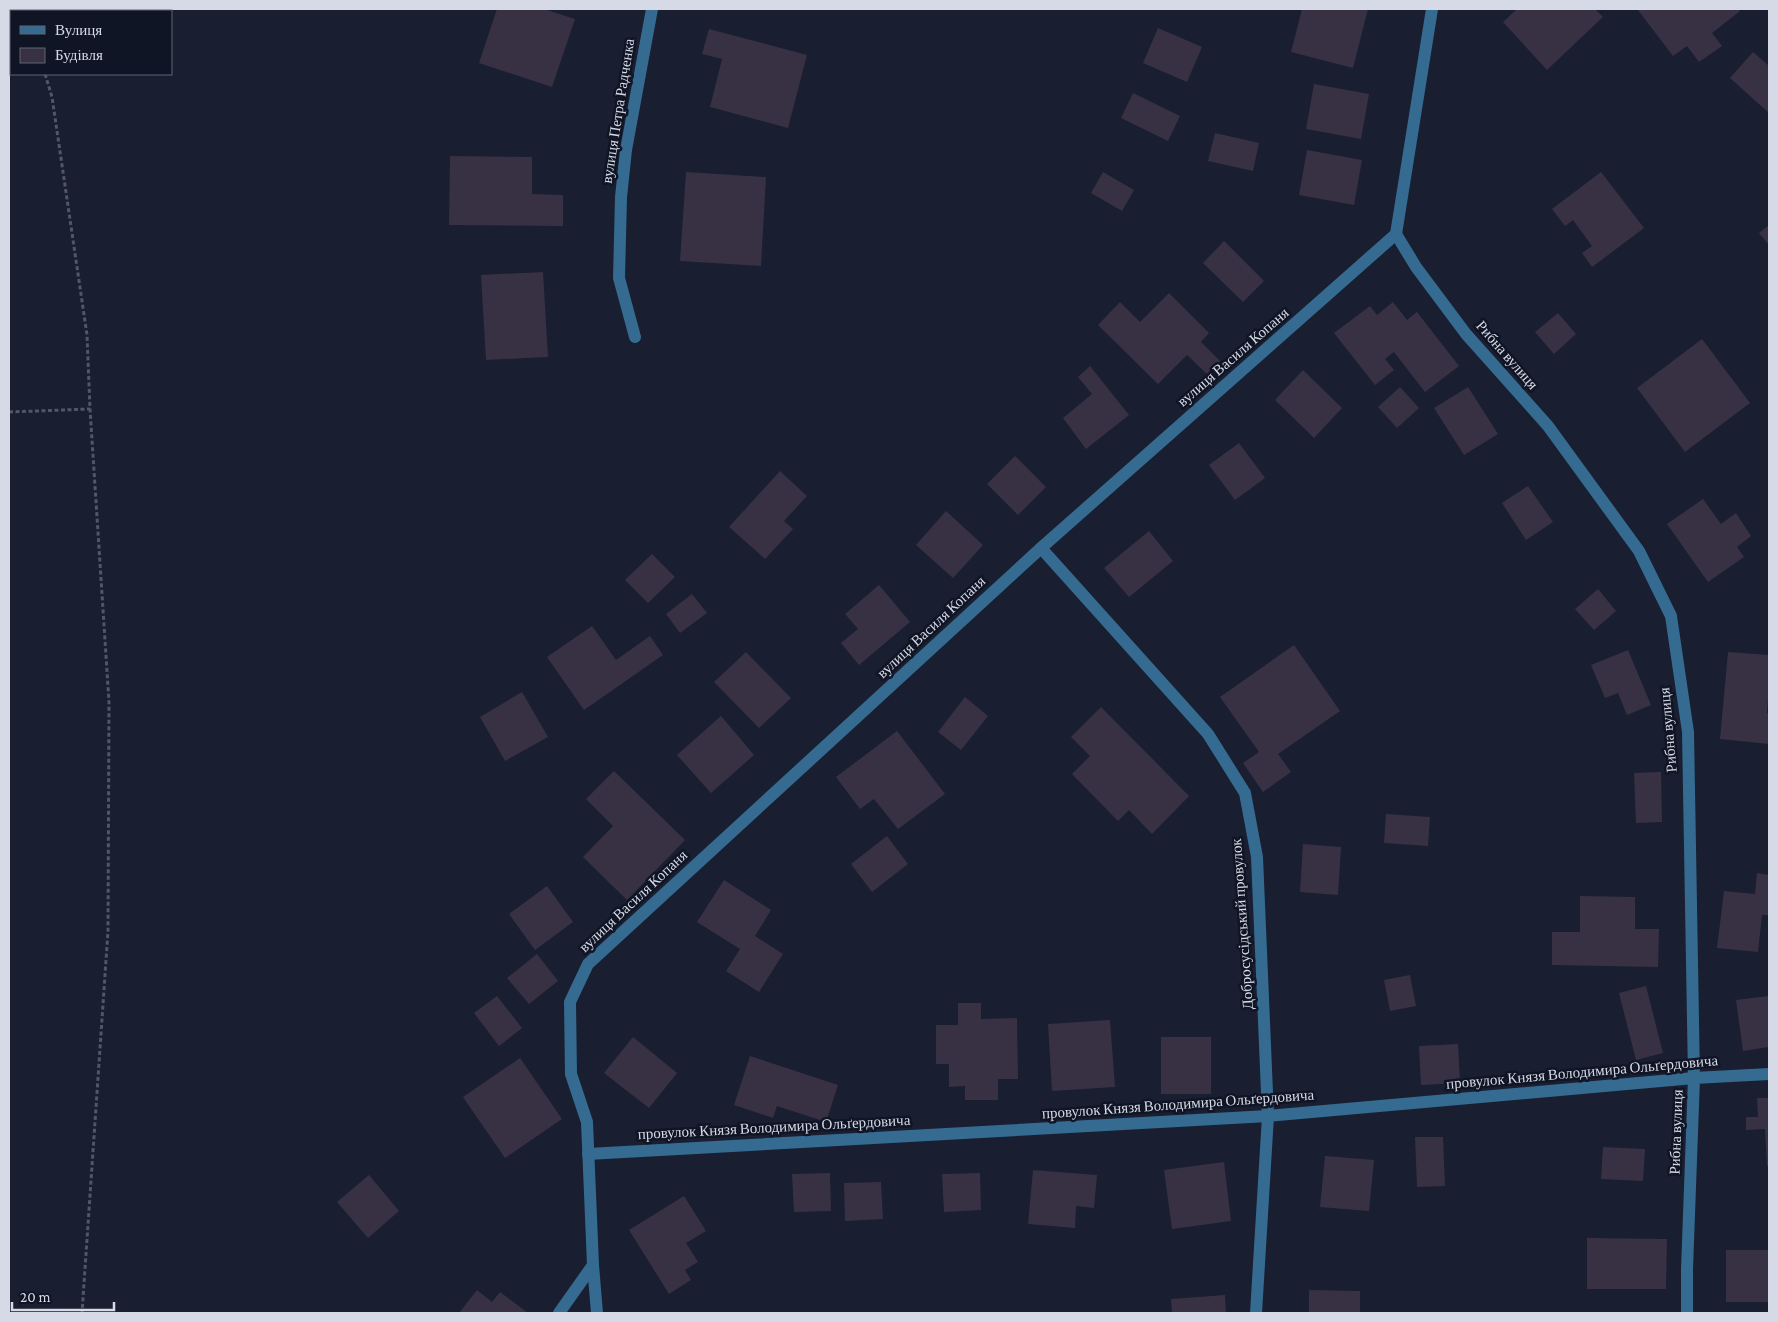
<svg xmlns="http://www.w3.org/2000/svg" width="1778" height="1322" font-family="'Crimson Pro',serif">
  <rect width="100%" height="100%" fill="#191e30"/>
  <g fill="#383144">
    <polygon points="497,9 544,9 575,19 552,87 479,63"/>
    <polygon points="1302,9 1368,9 1353,68 1291,52"/>
    <polygon points="1517,9 1595,9 1603,17 1547,70 1503,22"/>
    <polygon points="1640,9 1737,9 1740,11 1712,33 1722,46 1699,62 1687,46 1673,56 1638,10"/>
    <polygon points="1158,28 1202,47 1187,82 1143,63"/>
    <polygon points="709,29 807,55 788,128 710,107 722,59 702,54"/>
    <polygon points="1753,52 1769,66 1769,113 1730,78"/>
    <polygon points="1314,84 1369,94 1361,139 1306,129"/>
    <polygon points="1133,93 1180,116 1168,141 1121,118"/>
    <polygon points="1215,133 1259,143 1253,171 1208,161"/>
    <polygon points="1307,150 1362,160 1354,205 1299,195"/>
    <polygon points="450,156 532,157 532,194 563,195 563,226 449,225"/>
    <polygon points="686,172 766,177 761,266 680,261"/>
    <polygon points="1103,172 1134,190 1122,211 1091,193"/>
    <polygon points="1601,172 1644,228 1592,267 1582,253 1592,246 1573,220 1565,226 1552,209"/>
    <polygon points="1769,225 1769,245 1759,233"/>
    <polygon points="1224,241 1264,281 1243,302 1203,263"/>
    <polygon points="543,272 548,357 486,360 481,275"/>
    <polygon points="1169,293 1209,333 1201,342 1220,361 1207,374 1187,355 1158,384 1098,325 1120,302 1140,322"/>
    <polygon points="1393,302 1407,320 1417,312 1459,366 1425,392 1394,352 1385,359 1394,370 1375,385 1334,333 1370,306 1377,315"/>
    <polygon points="1558,313 1576,334 1554,354 1535,332"/>
    <polygon points="1702,339 1750,403 1685,452 1637,388"/>
    <polygon points="1090,366 1129,415 1086,449 1063,418 1092,394 1078,377"/>
    <polygon points="1303,370 1342,408 1314,438 1275,400"/>
    <polygon points="1400,387 1419,408 1397,428 1378,407"/>
    <polygon points="1468,387 1498,434 1464,455 1434,408"/>
    <polygon points="1239,443 1265,478 1235,500 1209,465"/>
    <polygon points="1015,456 1046,487 1018,515 987,484"/>
    <polygon points="780,471 807,496 784,521 793,529 765,559 729,527"/>
    <polygon points="1528,486 1553,522 1526,540 1502,503"/>
    <polygon points="1703,499 1721,524 1736,513 1751,536 1737,547 1744,557 1708,582 1667,524"/>
    <polygon points="946,511 983,545 953,578 916,545"/>
    <polygon points="1149,531 1173,561 1129,597 1104,568"/>
    <polygon points="652,554 675,577 648,603 625,580"/>
    <polygon points="879,585 910,622 859,665 841,643 858,629 845,614"/>
    <polygon points="1598,589 1616,611 1594,630 1575,609"/>
    <polygon points="692,594 707,613 680,633 666,614"/>
    <polygon points="592,626 616,660 650,636 663,655 584,710 547,657"/>
    <polygon points="1294,645 1340,711 1278,754 1291,772 1263,792 1243,763 1259,752 1220,697"/>
    <polygon points="1628,650 1651,705 1627,715 1618,693 1605,698 1591,665"/>
    <polygon points="746,652 791,698 759,728 714,682"/>
    <polygon points="1728,652 1769,655 1769,685 1767,713 1769,714 1769,744 1720,739"/>
    <polygon points="522,692 548,737 505,761 480,717"/>
    <polygon points="965,697 988,716 961,750 938,732"/>
    <polygon points="1101,707 1189,796 1152,834 1129,810 1118,821 1072,774 1090,756 1071,737"/>
    <polygon points="721,716 754,755 711,793 677,755"/>
    <polygon points="897,731 945,794 898,829 874,799 860,809 836,777"/>
    <polygon points="614,771 685,840 627,900 583,857 613,826 586,799"/>
    <polygon points="1661,772 1662,822 1636,823 1634,773"/>
    <polygon points="1386,814 1430,817 1428,846 1384,843"/>
    <polygon points="887,836 908,864 872,892 851,864"/>
    <polygon points="1303,844 1341,847 1338,895 1300,892"/>
    <polygon points="1757,873 1769,875 1769,915 1762,915 1758,952 1717,948 1724,891 1755,894"/>
    <polygon points="724,880 771,910 755,936 783,954 759,992 726,971 740,949 697,922"/>
    <polygon points="547,886 573,922 535,950 509,914"/>
    <polygon points="1580,896 1635,897 1635,929 1659,929 1658,967 1552,965 1552,932 1580,932"/>
    <polygon points="537,954 558,981 529,1004 507,978"/>
    <polygon points="1410,975 1416,1006 1390,1011 1384,980"/>
    <polygon points="1646,986 1663,1053 1636,1060 1619,993"/>
    <polygon points="497,996 522,1028 499,1046 474,1013"/>
    <polygon points="1769,996 1769,1047 1743,1051 1736,1000"/>
    <polygon points="958,1003 981,1003 981,1019 1017,1018 1018,1079 998,1079 998,1100 965,1100 965,1086 949,1087 949,1064 936,1064 936,1025 958,1025"/>
    <polygon points="1110,1020 1115,1087 1052,1091 1048,1024"/>
    <polygon points="633,1037 677,1073 649,1108 604,1073"/>
    <rect x="1161" y="1037" width="50" height="57"/>
    <polygon points="1458,1044 1460,1083 1421,1085 1419,1046"/>
    <polygon points="750,1056 838,1085 826,1122 777,1106 773,1118 734,1105"/>
    <polygon points="520,1058 562,1119 505,1158 463,1097"/>
    <polygon points="1757,1098 1769,1098 1769,1166 1767,1166 1765,1129 1746,1130 1746,1117 1758,1117"/>
    <polygon points="1415,1137 1443,1137 1445,1186 1417,1187"/>
    <polygon points="1603,1147 1645,1149 1643,1181 1601,1179"/>
    <polygon points="1325,1156 1374,1160 1369,1211 1320,1207"/>
    <polygon points="1224,1162 1231,1221 1172,1229 1164,1170"/>
    <polygon points="1033,1170 1097,1175 1094,1208 1076,1206 1075,1228 1028,1224"/>
    <polygon points="830,1173 831,1211 794,1212 792,1174"/>
    <polygon points="980,1173 981,1210 944,1212 942,1174"/>
    <polygon points="369,1175 399,1211 368,1238 337,1202"/>
    <polygon points="881,1182 883,1219 845,1221 844,1183"/>
    <polygon points="684,1196 706,1231 686,1243 698,1262 685,1270 691,1280 669,1294 629,1230"/>
    <polygon points="1587,1238 1667,1239 1666,1289 1587,1289"/>
    <rect x="1726" y="1250" width="43" height="52"/>
    <polygon points="477,1290 492,1302 500,1292 528,1313 459,1313"/>
    <polygon points="1309,1290 1360,1291 1360,1313 1309,1313"/>
    <polygon points="1225,1295 1226,1313 1172,1313 1171,1299"/>
  </g>
  <g fill="none" stroke-linecap="round" stroke-linejoin="round">
    <g stroke="#525767" stroke-width="3" stroke-dasharray="4 2.5" stroke-linecap="butt">
      <polyline points="25,9 26,11"/>
      <polyline points="45,74 52,97 87,335 90,409 109,702 108,931 82,1313"/>
      <polyline points="9,412 90,409"/>
    </g>
    <g stroke="#356b90" stroke-width="12">
      <polyline points="1396,234 1416,267 1466,334 1548,426 1639,551 1671,616 1688,732 1694,1078 1687,1269 1687,1313"/>
      <polyline points="635,337 619,278 621,197 626,150 652,9"/>
      <polyline points="1041,548 1208,734 1245,793 1257,857 1268,1116 1256,1313"/>
      <polyline points="588,1154 1268,1116 1694,1078 1769,1074"/>
      <polyline points="559,1313 593,1265"/>
      <polyline points="597,1313 593,1265 587,1122 571,1074 570,1002 588,964 1041,548 1396,234 1432,9"/>
    </g>
  </g>
  <g text-anchor="middle" stroke-width="5" stroke-linejoin="round" paint-order="stroke">
    <g font-size="15" fill="#d6dae6" stroke="#101526">
      <text transform="translate(618 111) rotate(-81)" y="5">вулиця Петра Радченка</text>
      <text transform="translate(1507 355) rotate(49)" y="5">Рибна вулиця</text>
      <text transform="translate(1233 357) rotate(-41)" y="5">вулиця Василя Копаня</text>
      <text transform="translate(931 627) rotate(-43)" y="5">вулиця Василя Копаня</text>
      <text transform="translate(1668 730) rotate(-95)" y="5">Рибна вулиця</text>
      <text transform="translate(633 901) rotate(-43)" y="5">вулиця Василя Копаня</text>
      <text transform="translate(1242 924) rotate(-94)" y="5">Добросусідський провулок</text>
      <text transform="translate(1582 1072) rotate(-5)" y="5">провулок Князя Володимира Ольґердовича</text>
      <text transform="translate(1178 1104) rotate(-4)" y="5">провулок Князя Володимира Ольґердовича</text>
      <text transform="translate(774 1127) rotate(-3)" y="5">провулок Князя Володимира Ольґердовича</text>
      <text transform="translate(1676 1132) rotate(-88)" y="5">Рибна вулиця</text>
    </g>
  </g>
  <rect width="1778" height="1322" fill="none" stroke="#d6dae6" stroke-width="20"/>
  <rect x="10" y="10" width="162" height="65" fill="#101526" stroke="#5f6473"/>
  <rect x="20" y="26" width="25" height="8" fill="#356b90" stroke="#5f6473"/>
  <text x="55" y="35" font-size="15" fill="#d6dae6">Вулиця</text>
  <rect x="20" y="48" width="25" height="15" fill="#383144" stroke="#5f6473"/>
  <text x="55" y="60" font-size="15" fill="#d6dae6">Будівля</text>
  <path d="M12 1302v8h102v-8" fill="none" stroke="#d6dae6" stroke-width="2.5"/>
  <text x="20" y="1302" font-size="15" fill="#d6dae6" stroke="#101526" stroke-width="4" paint-order="stroke">20 m</text>
</svg>
